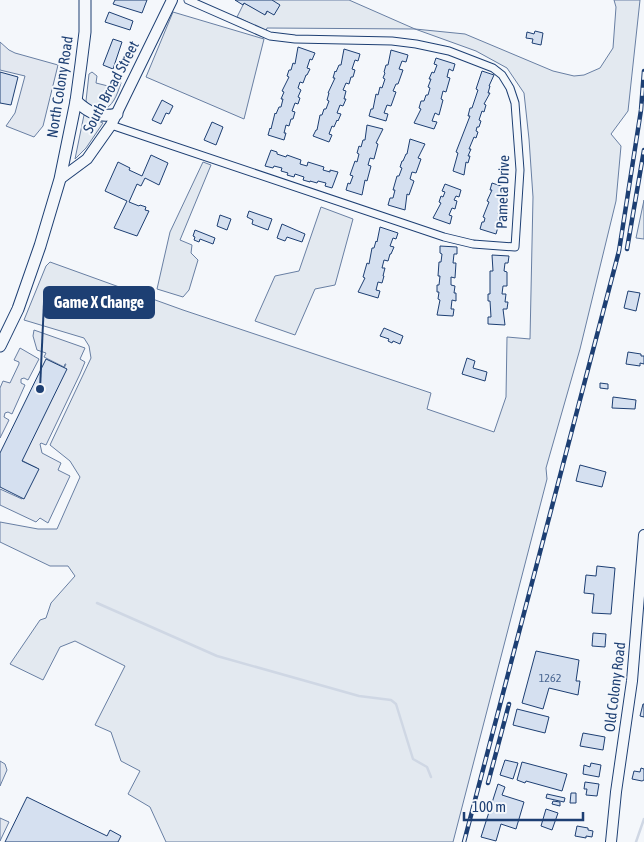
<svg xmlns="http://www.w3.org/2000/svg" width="644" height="842" font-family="'Asap Condensed',sans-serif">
  <rect width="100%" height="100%" fill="#f4f7fb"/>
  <g fill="#e3e9f0" stroke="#687fa3">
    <polygon points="272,0 349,0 415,29 465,34 553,71 574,76 584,75 600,68 613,48 616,7 614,0 640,0 628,111 611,134 621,146 616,201 580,349 546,468 547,479 453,842 166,842 150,807 128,794 140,771 121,761 111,732 95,725 125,666 75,641 60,647 43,680 10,664 40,620 46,618 51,603 75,576 68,566 50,566 0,542 0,522 38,529 57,529 80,477 70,461 50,445 91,358 89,346 84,338 24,320 46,266 50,262 183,310 431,393 427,409 494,432 506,397 507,337 530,339 533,197 529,139 524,93 507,68 476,51 415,29 267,28 266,31 237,17 244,3 266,14"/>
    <polygon points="173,12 264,39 244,119 146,77"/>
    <path d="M92,72l5,4 -1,7 16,4 5,-6 2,-1 2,3c-4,12 -8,24 -20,28l-12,-5 -3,-5 3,-27z"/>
    <polygon points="84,115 103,123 86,148 75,159"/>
    <polygon points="203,162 211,165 180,240 192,245 191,253 198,260 189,290 183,297 157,289 170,232"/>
    <polygon points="644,200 644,239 636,238"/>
    <polygon points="321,207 353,219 335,285 315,289 295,335 255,321 275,276 299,271"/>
  </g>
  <g fill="#e3e8f0" stroke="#687fa3">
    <polygon points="0,42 9,50 15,53 58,65 43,126 34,137 6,126 15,113 25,76 0,70"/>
    <polygon points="34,330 85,348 80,359 85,362 80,374 46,445 41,443 40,444 42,453 61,463 58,470 70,476 48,523 40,518 36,522 0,505 0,489 22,499 37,468 21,460 66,364 65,364 64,367 44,357 46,353 37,350 33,336"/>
    <polygon points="20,348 39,359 28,380 24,378 21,379 21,383 25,385 12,414 8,412 5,413 4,417 9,420 0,438 0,388 3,381 10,383 19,364 19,362 14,360"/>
    <polygon points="0,761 5,764 7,770 0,786"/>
    <polygon points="0,818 9,822 0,841"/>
  </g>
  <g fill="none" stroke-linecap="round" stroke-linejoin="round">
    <g stroke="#cfd7e4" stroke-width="2.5">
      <polyline points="97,603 217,656 359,696 391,700 396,704 413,759 427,767 431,777"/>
      <polyline points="636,842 644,819"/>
    </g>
  </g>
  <g fill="#d5e0f0" stroke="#1d3f73">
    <polygon points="115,0 147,0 142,13 113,4"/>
    <polygon points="235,0 272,0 280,5 274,15 267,11 265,15 244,3 243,5"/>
    <polygon points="109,12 133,21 130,30 105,22"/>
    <polygon points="535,31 543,33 541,45 532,43 533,39 526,38 527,32 534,34"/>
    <polygon points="113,39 122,42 113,69 103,65"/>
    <polygon points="298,47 315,53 312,60 310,59 307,68 310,69 307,75 306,75 303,83 300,82 298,88 301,90 298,97 300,98 298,104 295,103 292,111 295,112 293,119 291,119 289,126 286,125 284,133 286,133 284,140 268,135 270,128 271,129 275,113 276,114 279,107 281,107 283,99 281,99 284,92 282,91 289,77 287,76 289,70 291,70 293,63 295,64"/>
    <polygon points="344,49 360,54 358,61 355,60 352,69 355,70 353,77 351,77 349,84 346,83 343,90 346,91 344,99 346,99 343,106 340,105 337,113 341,114 338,121 337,120 334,127 332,126 329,134 332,135 329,142 313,136 316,130 317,130 320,115 322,115 324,109 326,109 329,101 327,100 329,93 328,93 335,78 333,78 335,71 336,72 339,65 341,65"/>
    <polygon points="391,50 408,55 406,62 402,61 399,69 403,70 398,84 396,84 393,91 396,92 391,106 387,105 384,113 388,114 386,121 369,116 371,109 373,109 376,94 378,95 380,87 382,88 385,79 383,78 385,73 384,72 386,65 388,65"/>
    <polygon points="436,58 455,64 453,71 449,69 447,77 450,78 446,92 443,91 441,99 443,100 439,115 435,113 432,121 437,122 434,129 414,123 421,109 419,108 421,101 424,101 426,95 428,95 430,88 428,87 431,79 429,79 432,72 434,73 437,65 434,64"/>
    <polygon points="482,71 494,75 489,86 490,86 488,93 490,93 484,104 486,105 484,112 482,111 479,120 481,121 479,127 477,127 476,131 478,132 476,138 474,137 469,149 471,149 468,156 470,156 468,163 466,162 464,175 453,171 458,153 456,152 470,116 468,116 470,108 472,108 478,90 476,89"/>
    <polygon points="0,72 18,77 11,105 0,103"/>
    <polygon points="162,100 173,106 169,114 166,113 161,124 152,120"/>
    <polygon points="212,122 223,127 216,145 204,140"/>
    <polygon points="367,125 383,129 376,143 378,144 374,159 370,158 368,165 371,166 367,181 365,180 362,195 346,190 348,183 350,184 353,176 350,175 355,161 357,162 359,154 357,153 359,146 361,147 363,140 365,140"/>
    <polygon points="410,139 425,144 418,158 421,159 416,173 412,172 410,179 414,181 409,195 407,194 405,210 388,205 390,198 393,198 395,190 393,190 397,176 399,176 402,168 400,167 402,161 403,161 406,154 407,154"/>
    <polygon points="271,150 277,152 277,154 286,157 287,155 301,160 300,164 307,166 308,162 324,167 323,170 330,172 330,170 338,172 332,188 325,186 326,183 318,181 317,183 310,181 310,182 303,180 304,177 295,174 294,177 287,175 288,173 281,171 282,168 274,166 273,168 265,166"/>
    <polygon points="151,155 168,163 159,185 145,178 141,186 137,184 129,202 139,206 140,205 146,207 145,210 149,211 137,236 114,228 127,201 105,191 118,162 130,168 129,170 142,176"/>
    <polygon points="492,183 507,188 505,195 503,194 501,199 505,200 503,207 500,207 498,214 500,215 495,226 498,227 496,234 480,229 482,222 484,222 485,218 483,217 489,202 487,201 492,190 490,190"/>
    <polygon points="445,184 461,190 459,197 456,196 454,200 457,201 455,209 452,208 449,215 452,216 450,224 433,218 441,203 439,202 441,196 443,197 445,192 442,191"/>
    <polygon points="249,211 272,219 268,230 252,224 253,220 247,217"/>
    <polygon points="220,215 231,219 227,230 217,226"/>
    <polygon points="282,224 305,234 302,242 287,237 285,241 277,238"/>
    <polygon points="380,227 398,233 396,239 393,238 390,246 394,247 391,254 390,254 388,261 384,260 382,268 385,268 383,276 384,276 382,283 378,282 376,290 380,291 378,298 358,292 365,278 363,277 367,263 369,264 372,248 374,248 376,241 377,242"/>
    <polygon points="195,230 215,238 213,244 200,239 199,242 194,240 195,237 193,236"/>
    <polygon points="440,246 457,247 457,254 454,254 453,263 456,263 455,278 451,277 451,285 455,286 454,293 456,293 456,301 452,300 451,309 454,309 453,316 437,315 440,300 438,299 439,292 437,292 437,285 439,285 440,276 438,276 439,262 441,262 442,254 440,253"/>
    <polygon points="492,255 509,256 508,263 505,263 504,271 507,272 507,286 503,286 502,294 506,294 505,302 508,302 507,309 503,309 505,325 488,324 488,317 491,317 490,301 488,301 488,294 490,294 490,271 493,271"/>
    <polygon points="628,291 640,293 636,311 624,308"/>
    <polygon points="384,328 403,336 400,344 393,341 392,343 388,341 389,339 380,336"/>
    <polygon points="628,352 641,354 641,356 644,356 644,364 640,363 640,366 626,364"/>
    <polygon points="467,358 475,361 473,368 487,372 485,381 462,374"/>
    <polygon points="46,359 67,369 22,461 39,469 24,499 0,487 0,453"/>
    <polygon points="600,383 608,384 608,389 600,388"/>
    <polygon points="613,397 636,400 635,409 612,408"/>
    <polygon points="580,465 606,472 602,487 576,481"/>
    <polygon points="597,566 615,568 611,614 592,613 594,594 584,593 586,575 596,576"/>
    <polygon points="593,633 606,634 605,647 592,646"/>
    <polygon points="536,651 579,660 576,681 580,681 578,695 549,688 543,709 522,703"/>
    <polygon points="643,704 644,704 644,717 640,716"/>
    <polygon points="517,709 549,717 545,733 513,725"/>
    <polygon points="583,733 605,737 603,750 580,746"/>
    <polygon points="505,760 518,763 513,779 500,775"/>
    <polygon points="522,762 567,774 562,791 526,781 525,783 517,780"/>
    <polygon points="591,763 601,765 599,777 583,774 584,765 590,767"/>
    <polygon points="641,768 644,769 644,780 642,781 632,779 634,771 640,772"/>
    <polygon points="585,782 599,784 597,796 586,795 587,789 584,789"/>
    <polygon points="498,784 505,787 502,795 524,802 516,829 501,824 496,841 481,837"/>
    <polygon points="571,793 576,793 576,803 570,803"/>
    <polygon points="547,794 565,798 564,802 546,798"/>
    <polygon points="27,797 107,836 110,830 121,836 118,842 5,842"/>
    <polygon points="553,801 560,802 560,806 552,804"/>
    <polygon points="546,809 558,813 552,830 541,826"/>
    <polygon points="577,826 588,828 588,830 593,831 592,837 586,836 586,838 575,836"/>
  </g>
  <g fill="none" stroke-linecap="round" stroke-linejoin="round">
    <defs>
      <polyline id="street" points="111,125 444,237 473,244 515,247 520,170 515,103 510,88 502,75 493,68 449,51 416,44 392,41 295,39 270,36 188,0"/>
      <g id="secondary">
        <polyline points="60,179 87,159 111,125 172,0"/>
        <polyline points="611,842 616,792 632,681 644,535"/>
      </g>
      <g id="primary">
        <path d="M76,101c13,12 23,17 41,13"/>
        <polyline points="0,346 18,309 40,246 60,179 76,101 81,64 85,32 85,0"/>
      </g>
    </defs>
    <use href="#street" stroke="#1d3f73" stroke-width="9"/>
    <use href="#secondary" stroke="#1d3f73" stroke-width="12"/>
    <use href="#primary" stroke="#1d3f73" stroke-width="13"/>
    <use href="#street" stroke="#f4f7fb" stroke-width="7"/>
    <use href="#secondary" stroke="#f4f7fb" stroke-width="10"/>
    <use href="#primary" stroke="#f4f7fb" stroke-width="11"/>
    <defs>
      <g id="rail">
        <polyline points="627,249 644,150"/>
        <polyline points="488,783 509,704"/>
        <polyline points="464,842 619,251 641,110 644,71"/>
      </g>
    </defs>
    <use href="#rail" stroke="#1d3f73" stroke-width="4.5"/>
    <use href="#rail" stroke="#f4f7fb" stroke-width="2.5" stroke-dasharray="8" stroke-linecap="butt"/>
  </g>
  <g text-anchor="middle" stroke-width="4" stroke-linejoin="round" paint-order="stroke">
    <g font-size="12" fill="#4b6792">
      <text x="550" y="682">1262</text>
    </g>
    <g font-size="15" fill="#1d3f73" stroke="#f4f7fb">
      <text transform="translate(60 87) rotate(-81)" y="5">North Colony Road</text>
      <text transform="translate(111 87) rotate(-62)" y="5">South Broad Street</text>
      <text transform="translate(503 192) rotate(-88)" y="5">Pamela Drive</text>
      <text transform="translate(615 687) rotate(-83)" y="5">Old Colony Road</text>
    </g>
  </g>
  <path fill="none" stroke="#1d3f73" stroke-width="2" d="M40 389L44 302"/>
  <circle fill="#1d3f73" stroke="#f4f7fb" stroke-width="2" cx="40" cy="389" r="5"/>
  <rect fill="#1d3f73" stroke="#1d3f73" stroke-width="2" x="44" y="287" width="110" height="31" rx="5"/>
  <g font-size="16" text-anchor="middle" font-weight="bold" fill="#fff">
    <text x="99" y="308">Game X Change</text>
  </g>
  <path d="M464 812v8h119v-8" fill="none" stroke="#1d3f73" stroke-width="2.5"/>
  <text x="472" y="812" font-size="15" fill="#1d3f73" stroke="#f4f7fb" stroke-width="4" paint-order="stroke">100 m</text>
</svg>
